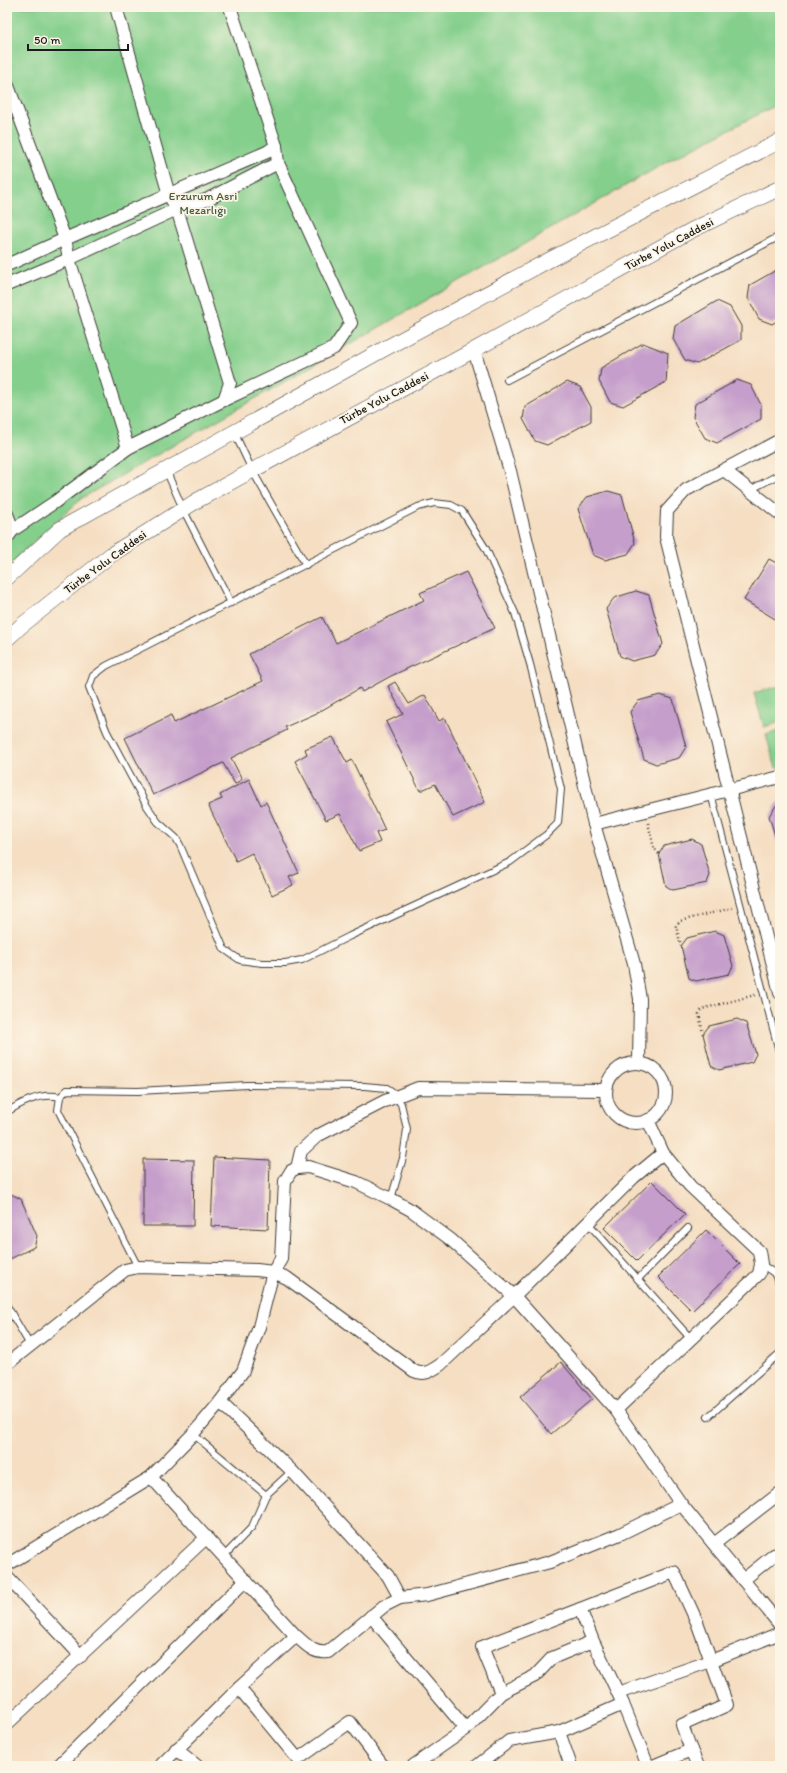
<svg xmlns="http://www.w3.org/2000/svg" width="787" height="1773" font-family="Itim,sans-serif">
  <rect width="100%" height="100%" fill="#fcf5e5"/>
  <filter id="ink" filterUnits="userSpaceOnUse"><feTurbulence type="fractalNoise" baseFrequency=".025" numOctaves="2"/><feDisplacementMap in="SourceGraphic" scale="8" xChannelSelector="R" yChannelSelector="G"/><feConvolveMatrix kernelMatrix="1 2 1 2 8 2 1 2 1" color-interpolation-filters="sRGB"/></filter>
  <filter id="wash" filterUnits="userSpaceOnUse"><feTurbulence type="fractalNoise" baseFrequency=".012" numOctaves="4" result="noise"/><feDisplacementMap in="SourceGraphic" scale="16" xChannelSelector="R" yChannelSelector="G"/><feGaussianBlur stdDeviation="0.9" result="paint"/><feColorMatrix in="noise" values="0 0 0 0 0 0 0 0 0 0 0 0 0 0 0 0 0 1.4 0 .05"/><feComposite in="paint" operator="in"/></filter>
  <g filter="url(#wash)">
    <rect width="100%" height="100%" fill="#f5dec2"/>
    <g fill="#84cf8c" stroke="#507654">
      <polygon points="7,7 780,7 780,103 672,159 82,498 7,567"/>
      <polygon points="780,686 780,722 764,727 754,693"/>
      <polygon points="780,731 780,767 776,768 766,735"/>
    </g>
    <g id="blocks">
      <g fill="#c59ecb">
        <polygon points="780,268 780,319 772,324 759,319 748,298 750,285"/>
        <polygon points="717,301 730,307 741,326 741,340 697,364 685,360 673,339 675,326"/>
        <polygon points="643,343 668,353 666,382 623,406 610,402 599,381 601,368"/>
        <polygon points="737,380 751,385 761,405 761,419 717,443 705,438 693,417 695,404"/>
        <polygon points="567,382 580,387 591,407 591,421 547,445 535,441 523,419 525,407"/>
        <polygon points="608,491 622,495 635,543 628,554 605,560 593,555 578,509 587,497"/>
        <polygon points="769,559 780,565 780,622 744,600"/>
        <polygon points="466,572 495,628 391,676 362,692 360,688 317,713 285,727 287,730 231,758 242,779 235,784 223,763 153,795 125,738 171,715 174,723 263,681 249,654 322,617 336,643 424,600 420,593"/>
        <polygon points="636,591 649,595 663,644 655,655 632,661 620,656 606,609 614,598"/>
        <polygon points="395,682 409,704 425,695 439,721 445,718 485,802 453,817 435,784 420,791 386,722 403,714 388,686"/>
        <polygon points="660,695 673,699 686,747 679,758 656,764 644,759 630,712 638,701"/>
        <polygon points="333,737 347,763 352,760 385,830 376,833 380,842 359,851 340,814 326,820 295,761 307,754 305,749"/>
        <polygon points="249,779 261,805 266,802 299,873 289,877 293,885 272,895 252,853 236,861 208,805 222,799 220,795"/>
        <polygon points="780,800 780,842 777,842 769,816"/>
        <polygon points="692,839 701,844 710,875 707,883 673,890 666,886 659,854 664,846"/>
        <polygon points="715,931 724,935 733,966 729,974 696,981 689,978 681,946 687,938"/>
        <polygon points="737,1019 746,1023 756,1054 752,1062 719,1070 711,1066 703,1034 709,1026"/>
        <polygon points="214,1157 270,1160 268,1229 211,1226"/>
        <polygon points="143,1159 194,1160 193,1226 143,1226"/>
        <polygon points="652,1181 685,1214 637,1261 604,1228"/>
        <polygon points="7,1192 21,1199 37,1236 34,1247 10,1259 7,1252"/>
        <polygon points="706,1230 740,1264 692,1311 658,1277"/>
        <polygon points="561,1362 592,1399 551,1434 520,1397"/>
      </g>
    </g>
  </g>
  <g filter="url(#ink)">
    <use href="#blocks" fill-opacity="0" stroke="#3d3935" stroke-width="1"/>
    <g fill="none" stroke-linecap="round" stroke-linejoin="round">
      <defs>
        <g id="service">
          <polyline points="507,380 780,236"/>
          <polyline points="234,432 252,470 306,565"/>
          <polyline points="166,470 183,509 231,603"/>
          <polyline points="750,490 780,474"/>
          <polygon points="434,503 451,505 462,511 486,549 515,613 530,664 561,789 558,823 546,835 510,862 350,936 302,960 285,963 262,963 240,960 224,949 180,845 176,838 158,822 147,806 107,732 89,687 93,676 106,666 418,507"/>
          <polyline points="711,794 780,1055"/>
          <path d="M7,1112c15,-10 35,-20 53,-15"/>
          <polyline points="588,1223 691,1339"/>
          <polyline points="761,1264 774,1273 780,1285"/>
          <polyline points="138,1267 58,1110 60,1097 67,1090 138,1091 247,1085 364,1086 387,1088 393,1092 401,1104 407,1129 403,1158 391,1199"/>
          <polyline points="638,1279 688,1228"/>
          <polyline points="7,1306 30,1345"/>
          <polyline points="708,1417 780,1353"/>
          <polyline points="193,1434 266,1495"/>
          <polyline points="224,1556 252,1527 266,1495 292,1471"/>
        </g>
        <g id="minor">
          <polyline points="116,7 169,195 177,209 230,383 224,400"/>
          <polyline points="7,83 65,239 69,259 128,448"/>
          <polyline points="7,265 65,239 267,152 276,146"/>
          <polyline points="7,285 69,259 177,209 206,200 278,163"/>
          <polyline points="474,350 510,471 594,824 634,964 640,999 639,1063"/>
          <polyline points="780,440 686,490 667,511 666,537 780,993"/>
          <polyline points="724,470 780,514"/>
          <polyline points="7,514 13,530"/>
          <polyline points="7,538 13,530 55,502 128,448 224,400 334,348 351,323 278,163 276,146 230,7"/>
          <polyline points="594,824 780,777"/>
          <circle cx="636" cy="1093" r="30"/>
          <polyline points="297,1168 301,1151 317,1136 385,1101 418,1088 606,1090"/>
          <path d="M7,1364l118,-94 13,-3 119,3 16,2 14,6 127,93c10,5 17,0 26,-6l74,-69 120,-119 29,-24"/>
          <polyline points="220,1402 292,1471 388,1576 400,1598"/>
          <polyline points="616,1410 759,1274 761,1264 759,1251 690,1186 663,1153 648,1120"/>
          <path d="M151,1477l145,159c11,9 17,18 32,16l56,-46 16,-8 27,-3 123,-33 70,-28 61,-30"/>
          <polyline points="714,1544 780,1493"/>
          <polyline points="7,1565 151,1477 193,1434 220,1402 243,1371 259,1327 273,1272 281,1259 285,1181 291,1171 297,1168 308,1167 356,1182 391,1199 411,1210 450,1239 514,1296 616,1410 681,1504 780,1625"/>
          <polyline points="7,1577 81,1656"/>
          <polyline points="743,1580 774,1555 780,1553"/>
          <polyline points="580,1609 674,1572 697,1622 727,1705 682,1725 691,1750"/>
          <polyline points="371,1616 466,1729"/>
          <polyline points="593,1641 552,1658 535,1676 501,1693 482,1647 580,1609 593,1641 618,1693"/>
          <polyline points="239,1688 298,1759 350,1722 383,1766"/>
          <polyline points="623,1704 648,1766"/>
          <polyline points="7,1724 207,1537"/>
          <polyline points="559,1732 571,1766"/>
          <polyline points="176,1749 197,1766"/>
          <polyline points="58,1766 246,1580"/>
          <polyline points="160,1766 239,1688 296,1636"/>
          <polyline points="413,1766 466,1729 501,1693"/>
          <polyline points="477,1766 509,1741 559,1732 623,1704 618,1693 711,1661 780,1633"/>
          <polyline points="653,1766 691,1750 698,1766"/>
        </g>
        <g id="tertiary">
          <polyline points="7,578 60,529 384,349 551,259 780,141"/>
          <polyline points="7,639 21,626 112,554 198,500 474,350 692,230 780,188"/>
        </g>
      </defs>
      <use href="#service" stroke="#3d3935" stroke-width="8"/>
      <use href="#minor" stroke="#3d3935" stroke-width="14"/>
      <use href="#tertiary" stroke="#3d3935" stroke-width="16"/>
      <g stroke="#3d3935" stroke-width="2.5" stroke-dasharray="1 3" stroke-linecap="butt">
        <polyline points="648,823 654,848 659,854"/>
        <polyline points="681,946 676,926 680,921 732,908"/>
        <polyline points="703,1034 699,1014 702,1009 755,995"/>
      </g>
      <use href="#service" stroke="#fff" stroke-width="6"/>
      <use href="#minor" stroke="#fff" stroke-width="12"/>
      <use href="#tertiary" stroke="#fff" stroke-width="15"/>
    </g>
  </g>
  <g text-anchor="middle" stroke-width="3.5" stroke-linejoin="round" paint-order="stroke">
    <g font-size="12" fill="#405b43" stroke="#fcf5e5">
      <text x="203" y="200">Erzurum Asri<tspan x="203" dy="14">Mezarlığı</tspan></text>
    </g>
    <g font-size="12" fill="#1c1c1c" stroke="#fcf5e5">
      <text transform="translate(669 244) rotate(-28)" y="4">Türbe Yolu Caddesi</text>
      <text transform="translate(384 398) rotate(-28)" y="4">Türbe Yolu Caddesi</text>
      <text transform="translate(105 562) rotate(-36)" y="4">Türbe Yolu Caddesi</text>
    </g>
  </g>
  <rect width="787" height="1773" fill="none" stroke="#fcf5e5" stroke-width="24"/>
  <path d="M28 44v6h100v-6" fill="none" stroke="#1c1c1c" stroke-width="2"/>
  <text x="34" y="44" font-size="12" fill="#1c1c1c" stroke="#fcf5e5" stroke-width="3" paint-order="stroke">50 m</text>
</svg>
